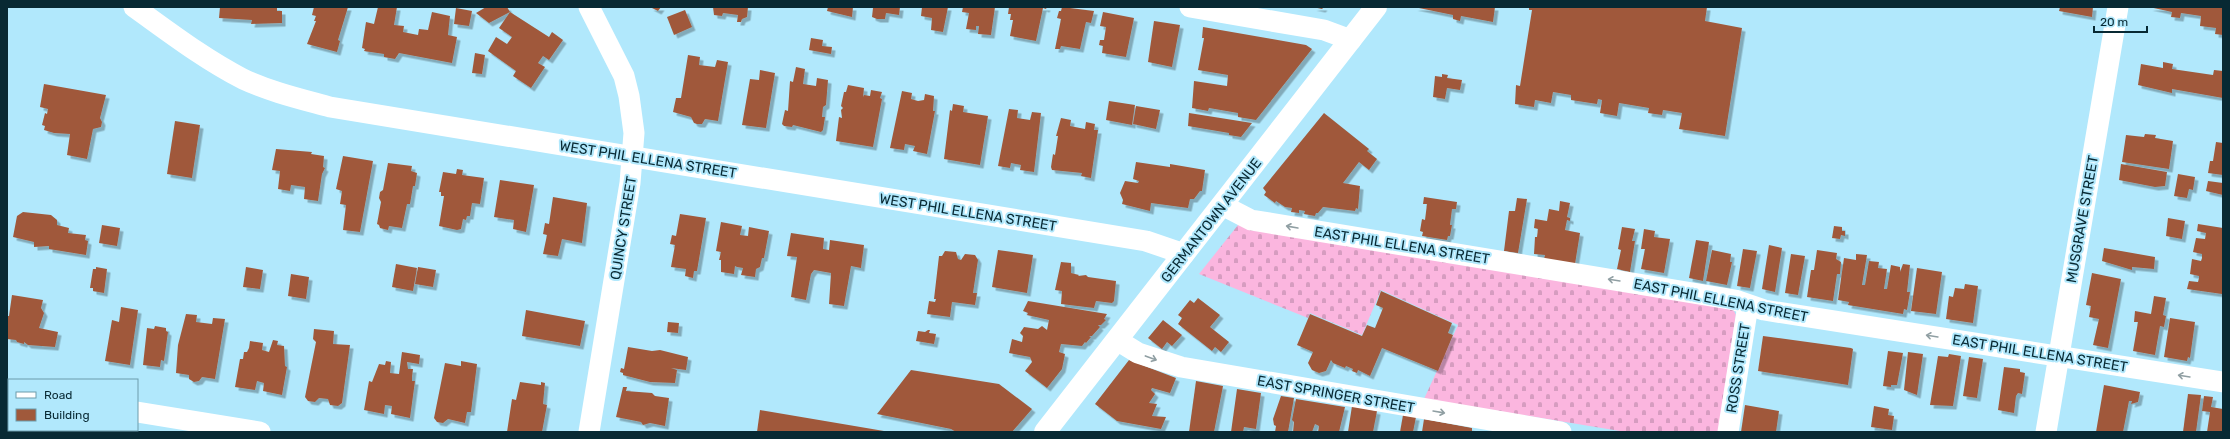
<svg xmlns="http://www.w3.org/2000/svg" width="2230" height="439" font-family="Rubik,sans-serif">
  <defs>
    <pattern id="cemetery-stones" width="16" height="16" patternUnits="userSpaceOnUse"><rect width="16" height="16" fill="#fbb6df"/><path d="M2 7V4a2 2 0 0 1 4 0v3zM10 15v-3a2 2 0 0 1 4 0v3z" fill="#d69cc0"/></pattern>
    <filter id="shadow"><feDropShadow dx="3.5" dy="3.5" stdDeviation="0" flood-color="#0004"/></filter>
  </defs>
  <rect width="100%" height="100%" fill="#b1e8fc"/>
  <polygon fill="url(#cemetery-stones)" points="1238,225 1733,309 1736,315 1718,432 1626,432 1424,399 1458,325 1381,290 1362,335 1310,313 1308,318 1199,274"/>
  <g fill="#a0593b" filter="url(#shadow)">
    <polygon points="220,7 277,7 277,11 282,11 282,23 251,24 252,20 219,18"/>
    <polygon points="314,7 348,7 338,40 340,41 337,52 307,44 316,21 314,21 316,16 312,15"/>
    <polygon points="378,7 397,7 394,25 404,26 403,32 418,35 419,29 428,30 432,12 450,16 448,35 457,37 452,63 399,53 395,59 384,57 384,54 364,51 365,49 362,48 366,22 374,24"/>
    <polygon points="486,7 507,7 510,12 489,23 476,13"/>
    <polygon points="650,7 661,7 658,11"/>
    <polygon points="713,7 748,7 747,17 742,19 741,22 737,22 738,15 723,13 722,16 714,15"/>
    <polygon points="828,7 853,7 852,17 827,11"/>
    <polygon points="876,7 900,7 899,15 886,13 885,19 877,19 872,17 873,8"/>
    <polygon points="922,7 948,7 943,32 931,30 932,18 921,16"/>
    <polygon points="963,7 995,7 991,35 978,34 979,26 976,26 976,30 966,29 969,13 962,12"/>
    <polygon points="1009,7 1047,7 1046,9 1043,8 1036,41 1010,36 1013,20 1010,20 1011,14 1008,14"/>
    <polygon points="1062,7 1094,11 1091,23 1086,22 1080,49 1061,46 1060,49 1055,49 1061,19 1057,18 1059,11 1061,11"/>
    <polygon points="1313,7 1324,7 1322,9"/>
    <polygon points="1414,7 1495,7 1493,22 1461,16 1460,21 1453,19 1453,15"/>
    <polygon points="1529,7 1707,7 1705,21 1742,28 1725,136 1679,129 1682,113 1663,110 1662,115 1648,113 1649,108 1619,103 1617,116 1600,113 1602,100 1598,99 1597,104 1571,100 1571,95 1553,92 1551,103 1535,100 1534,107 1515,104 1516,85 1520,86 1532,10 1529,10"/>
    <polygon points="2060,7 2093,7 2092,17 2059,11"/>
    <polygon points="2149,7 2223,7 2223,35 2215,34 2216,28 2200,26 2201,16 2181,13 2180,18 2171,17 2172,12"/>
    <polygon points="456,8 472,11 469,26 454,24"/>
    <polygon points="685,10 692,27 674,35 667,17"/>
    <polygon points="510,12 549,37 552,32 563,40 549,60 543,56 538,63 545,67 531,88 513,76 516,71 488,51 496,37 507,44 512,37 499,28"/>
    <polygon points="1103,12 1134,18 1126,57 1102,53 1103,46 1099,45 1100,40 1104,40 1106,27 1100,26"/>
    <polygon points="1154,21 1180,25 1172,67 1148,62"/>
    <polygon points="1203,27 1306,45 1312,49 1256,120 1238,117 1238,113 1209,108 1208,111 1192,108 1194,81 1227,86 1228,75 1198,70 1204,38 1202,38"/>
    <polygon points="811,38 823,40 822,46 832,47 831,54 809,50"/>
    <polygon points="475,53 485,55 482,74 472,73"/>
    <polygon points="688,55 700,57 699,65 715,67 717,60 728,62 718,121 705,119 702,124 697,124 694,123 691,117 673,112 676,98 681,98"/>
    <polygon points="2163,62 2173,64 2172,69 2213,75 2214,70 2223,71 2223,98 2172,89 2172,93 2138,85 2141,64 2163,68"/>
    <polygon points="796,67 805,69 803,84 816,86 817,78 828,80 826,105 823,107 822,117 825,117 823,130 821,132 793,125 792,127 784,126 782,124 785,110 788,111 790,81 793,82"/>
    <polygon points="760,70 775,73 766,128 742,125 750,79 759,80"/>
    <polygon points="1442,74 1448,75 1447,78 1462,80 1460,90 1447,88 1445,99 1433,97 1435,76 1442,77"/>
    <polygon points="44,84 106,95 100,118 102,122 101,127 93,129 87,159 67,155 70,134 54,133 44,130 45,126 42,125 45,113 47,114 48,109 40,107"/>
    <polygon points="848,85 864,88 863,97 864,95 870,96 871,90 882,92 880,98 882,99 873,147 836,141 839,117 842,118 841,110 843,108 841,106 844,92 846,92"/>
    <polygon points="902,91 912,93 911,99 918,101 924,100 925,94 934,96 933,111 935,111 927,154 913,151 915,146 905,144 904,150 890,148"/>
    <polygon points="1109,101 1135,105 1132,125 1106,120"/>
    <polygon points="953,104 964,106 963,112 988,116 980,165 944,159 950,110 952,111"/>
    <polygon points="1136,106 1160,110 1156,129 1133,124"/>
    <polygon points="1009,109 1018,110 1017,118 1030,120 1032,112 1041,113 1034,172 1020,170 1021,165 1011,163 1010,168 998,166"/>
    <polygon points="1189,113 1252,123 1241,137 1229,135 1229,133 1188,126"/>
    <polygon points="1324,113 1369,149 1367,151 1377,159 1369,170 1359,162 1343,183 1360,186 1358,209 1356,208 1355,211 1323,207 1318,213 1316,213 1315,216 1304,214 1305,211 1299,210 1299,213 1291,212 1292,208 1285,207 1276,201 1275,203 1264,195 1266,192 1263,188"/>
    <polygon points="1061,118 1071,120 1070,126 1085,129 1086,122 1095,124 1094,130 1098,130 1091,178 1081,176 1082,173 1052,170 1051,167 1053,154 1055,155 1058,136 1056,136"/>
    <polygon points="175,121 200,125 192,178 167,174"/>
    <polygon points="2145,134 2156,135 2155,138 2173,141 2169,169 2122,162 2126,135 2144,137"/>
    <polygon points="2216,142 2223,143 2223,175 2208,173 2210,161 2213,161"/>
    <polygon points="276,149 312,152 311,154 324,156 323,167 325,168 322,174 318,201 304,199 305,187 291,185 290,191 278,189 280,171 272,170"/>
    <polygon points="343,156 373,161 360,232 343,230 346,205 340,204 342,191 336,189"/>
    <polygon points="1136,162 1170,167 1170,164 1205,170 1202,191 1200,191 1194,199 1190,199 1188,208 1151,203 1150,211 1122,204 1123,200 1120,193 1125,181 1138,183 1139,181 1133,179"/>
    <polygon points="388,163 412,166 411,171 417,173 415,186 413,186 410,204 407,204 402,228 389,226 388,230 380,228 379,225 377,224 381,202 379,198 380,192 383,190"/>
    <polygon points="2121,164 2167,172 2165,186 2155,187 2119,180"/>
    <polygon points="457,169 463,170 462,175 484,178 480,204 472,203 470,216 467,216 466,220 463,219 461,229 457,230 439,226 444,196 441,196 441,192 439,192 443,172 456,174"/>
    <polygon points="2178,174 2195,177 2193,190 2189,189 2187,198 2174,196"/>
    <polygon points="500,180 534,185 526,232 513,229 514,220 494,217"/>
    <polygon points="2208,181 2223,183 2223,195 2206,191"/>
    <polygon points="553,197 587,203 582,243 562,239 558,256 543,254 547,235 543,234 545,223 549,224"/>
    <polygon points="1424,197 1457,202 1456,209 1452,209 1450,225 1452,225 1450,236 1448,236 1447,240 1422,236 1423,232 1420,231 1422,219 1425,220 1427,204 1423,204"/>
    <polygon points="1517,198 1527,199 1518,253 1504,251 1509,211 1515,211"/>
    <polygon points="1560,201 1570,203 1567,217 1570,218 1570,221 1567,220 1565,230 1580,233 1575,264 1544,259 1545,255 1534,254 1535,237 1537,237 1538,229 1534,228 1535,219 1547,221 1549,209 1559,211"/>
    <polygon points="23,212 51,215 57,220 57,225 69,228 68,233 86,235 85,240 88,241 86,255 49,249 49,246 34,247 34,242 13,237 17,216"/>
    <polygon points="680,214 706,218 697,271 694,271 693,278 685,276 686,269 671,267 675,245 670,244 672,235 676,236"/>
    <polygon points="2168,218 2185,221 2182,239 2166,236"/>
    <polygon points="721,222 742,226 740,235 748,236 749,227 769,231 764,258 762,258 760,267 756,269 755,277 741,275 743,268 737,267 735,266 734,274 721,272 721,260 719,260 721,252 716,251"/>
    <polygon points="2198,224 2223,228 2222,294 2187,289 2189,281 2198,282 2199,278 2199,276 2190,274 2192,259 2201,261 2202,258 2202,254 2193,252 2196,238 2205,239 2206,233 2197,231"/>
    <polygon points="102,225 120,228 117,246 99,243"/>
    <polygon points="1834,226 1842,227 1842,231 1845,231 1845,236 1841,235 1840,239 1832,238"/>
    <polygon points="1622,227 1635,229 1632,241 1635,241 1630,272 1617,269 1621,250 1618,249"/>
    <polygon points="1644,229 1655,231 1654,237 1670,239 1664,273 1641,269 1645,249 1641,249"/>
    <polygon points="791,233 824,238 823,249 829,250 830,240 864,245 861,268 851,266 844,306 829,304 831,273 814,270 811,274 806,300 791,297 797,257 787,256"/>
    <polygon points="1696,240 1709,242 1703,281 1689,278"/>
    <polygon points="1769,245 1782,248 1775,292 1762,289"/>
    <polygon points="2104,248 2155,257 2154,269 2132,267 2132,270 2102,261"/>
    <polygon points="1743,249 1757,251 1750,288 1737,286"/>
    <polygon points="998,250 1033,255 1027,293 992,287"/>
    <polygon points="1712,250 1731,254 1730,262 1732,262 1727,285 1706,281"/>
    <polygon points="1817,250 1837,253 1836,259 1841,262 1840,274 1837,274 1833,301 1807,297 1811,270 1814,270"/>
    <polygon points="945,251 956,252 958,259 961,260 965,254 975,255 978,260 973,293 977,293 975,305 952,302 950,317 927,314 929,301 935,302 936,299 934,299 939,256 942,256"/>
    <polygon points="1791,254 1805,256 1798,295 1785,293"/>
    <polygon points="1856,254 1867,255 1862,285 1865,285 1869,261 1879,262 1878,268 1887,269 1884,289 1887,289 1891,265 1900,267 1900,272 1903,264 1910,265 1907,292 1910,292 1907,310 1904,309 1903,314 1848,305 1849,302 1838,300 1844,258 1856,260"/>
    <polygon points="1061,262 1071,263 1071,273 1079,275 1078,276 1086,275 1088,277 1116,281 1114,301 1112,303 1096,301 1094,308 1061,304 1062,291 1055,290"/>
    <polygon points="396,264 417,268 413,291 392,287"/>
    <polygon points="96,267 107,269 104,293 93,291 93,288 90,288 93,269 96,269"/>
    <polygon points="246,267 263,270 260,289 243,287"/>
    <polygon points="418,267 436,270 433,287 415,284"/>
    <polygon points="1917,268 1942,272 1936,314 1911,311"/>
    <polygon points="2092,273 2121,279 2108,348 2093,345 2099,319 2089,317 2091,306 2086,305"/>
    <polygon points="291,274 309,277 306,299 288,296"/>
    <polygon points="1965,284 1978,286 1973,323 1946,319 1949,296 1953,297 1955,288 1964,289"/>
    <polygon points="1381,291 1452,323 1448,333 1453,335 1438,371 1382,348 1370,376 1358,370 1357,373 1352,371 1353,369 1346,366 1345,368 1333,363 1331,360 1326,371 1319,373 1312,370 1308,363 1313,352 1297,345 1310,314 1362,336 1367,325 1375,328 1383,308 1376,305"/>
    <polygon points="12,295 43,300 41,308 44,313 39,328 58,332 55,347 28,345 24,342 24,344 17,342 16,340 7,339 7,316 9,316"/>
    <polygon points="2154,296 2166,298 2163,315 2166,316 2164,327 2160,326 2155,355 2133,351 2138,322 2134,322 2135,311 2151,314"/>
    <polygon points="1198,298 1220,315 1210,327 1229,342 1221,352 1215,347 1212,351 1178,324 1182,318 1178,315 1190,300 1194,303"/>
    <polygon points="1028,301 1107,314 1104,319 1106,320 1101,325 1098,325 1100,327 1092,336 1089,336 1091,337 1086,343 1085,342 1082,346 1061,344 1059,352 1065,354 1062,369 1047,388 1025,371 1032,362 1030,357 1009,353 1012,339 1022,342 1023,336 1020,333 1024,327 1038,329 1042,326 1047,330 1049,320 1027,315 1028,313 1023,311"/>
    <polygon points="121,307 138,310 130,365 105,361 112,320 119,322"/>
    <polygon points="526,310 585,321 580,346 522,336"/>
    <polygon points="186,314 197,315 196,322 212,324 213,318 225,319 215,379 202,377 199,381 194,382 189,379 189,375 176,373 178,345"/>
    <polygon points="2170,318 2195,322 2190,358 2188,357 2187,361 2164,357"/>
    <polygon points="1163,320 1182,335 1172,346 1167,342 1162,349 1148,338"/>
    <polygon points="668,322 679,323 678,333 667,332"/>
    <polygon points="155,326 166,328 166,331 168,332 164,361 161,360 160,367 143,365 147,328 154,329"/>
    <polygon points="314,329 334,331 333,344 350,345 342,403 338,406 330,405 328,399 319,398 315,402 308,401 305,397 316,342 313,339"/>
    <polygon points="928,330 930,330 929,333 936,334 934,344 916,341 918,331 925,332"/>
    <polygon points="1763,336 1851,348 1853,349 1848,385 1758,371"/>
    <polygon points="273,340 278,341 277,345 284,346 285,366 287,367 282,395 263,391 264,383 257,381 255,390 235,387 240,359 243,359 244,352 247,352 249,348 250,341 263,343 262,350 269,352"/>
    <polygon points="628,347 652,351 660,350 688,357 686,370 671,368 677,370 675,383 650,382 623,375 623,373 620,372 621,368 624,369"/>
    <polygon points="1888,351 1903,353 1897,385 1891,385 1891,387 1883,386"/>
    <polygon points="402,352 420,355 419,364 407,362 408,369 413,369 412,377 412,381 415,381 410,418 391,414 392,406 385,405 384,414 364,410 369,381 372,382 379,364 385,365 386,361 391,362 390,373 399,374"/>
    <polygon points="1908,352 1923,354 1917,395 1904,390"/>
    <polygon points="1949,354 1961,356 1953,406 1930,405 1938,356 1948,357"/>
    <polygon points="1969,357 1983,359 1977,398 1963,396"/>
    <polygon points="1129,360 1176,378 1170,393 1152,388 1151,390 1155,394 1149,403 1157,404 1152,416 1166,417 1161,429 1117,421 1095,404"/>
    <polygon points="461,361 477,364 471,412 467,412 465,423 448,419 443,423 437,422 434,418 445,363 461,366"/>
    <polygon points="2004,367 2020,369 2020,372 2025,373 2022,394 2018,393 2016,396 2014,413 1998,410"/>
    <polygon points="911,370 999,384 1032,409 1012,432 956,432 951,429 877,414"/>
    <polygon points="1196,381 1223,386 1214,432 1189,432"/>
    <polygon points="520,382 541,385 541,382 545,383 543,404 547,405 542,432 507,432 512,399 516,400"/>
    <polygon points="2104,385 2140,392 2138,402 2131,404 2132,401 2129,401 2123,432 2096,432"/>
    <polygon points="623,387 627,387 626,391 652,393 655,396 669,398 665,426 650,423 643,425 641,422 616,417"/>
    <polygon points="1237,389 1261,393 1256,429 1244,427 1243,432 1231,432"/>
    <polygon points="2188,394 2201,395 2196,432 2183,432"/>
    <polygon points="1281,396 1294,398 1288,432 1275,432 1276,426 1274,425 1273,419"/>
    <polygon points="2204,396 2213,397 2211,407 2223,409 2223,432 2207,432 2210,412 2202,411"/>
    <polygon points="1296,399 1345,407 1339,432 1318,432 1319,426 1315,424 1312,432 1293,432 1294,422 1292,420"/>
    <polygon points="1745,405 1779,411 1776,432 1741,432"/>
    <polygon points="1352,406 1377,411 1373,432 1348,432"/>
    <polygon points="1874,406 1889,409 1888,415 1894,416 1892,430 1871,427"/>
    <polygon points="760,410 884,431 883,432 757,432"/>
    <polygon points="1403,415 1416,417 1413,432 1400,432"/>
    <polygon points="1424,419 1472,428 1472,432 1422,432"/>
    <polygon points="7,423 9,424 9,430 23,430 25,432 7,432"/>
    <rect x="33" y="430" width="14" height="2"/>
  </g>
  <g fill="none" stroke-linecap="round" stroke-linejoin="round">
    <g stroke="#fff" stroke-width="21">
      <path d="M134,7c35,25 70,52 109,72 28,13 58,20 87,28l816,134 38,13"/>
      <polyline points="589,7 624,76 629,96 634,133 630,183 589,432"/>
      <polyline points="1190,7 1324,30 1351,40"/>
      <polyline points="1222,205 1251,220 1735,300 1764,310 2223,382"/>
      <polyline points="1117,340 1138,353 1181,367 1561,432"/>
      <polyline points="7,390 9,391"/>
      <polyline points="137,412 260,432"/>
      <polyline points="1728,432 1748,305"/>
      <polyline points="2046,432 2118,7"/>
    </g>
    <polyline stroke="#fff" stroke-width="22" points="1045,432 1376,7"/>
  </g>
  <defs><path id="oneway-shaft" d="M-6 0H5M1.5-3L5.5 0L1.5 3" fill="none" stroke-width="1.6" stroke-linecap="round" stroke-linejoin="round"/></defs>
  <g stroke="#909fa3">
    <use href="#oneway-shaft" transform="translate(1292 227) rotate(-170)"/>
    <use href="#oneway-shaft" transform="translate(1614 280) rotate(-171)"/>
    <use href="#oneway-shaft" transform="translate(1932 336) rotate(-171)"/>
    <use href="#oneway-shaft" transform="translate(1151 358) rotate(20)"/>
    <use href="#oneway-shaft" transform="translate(2184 376) rotate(-171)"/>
    <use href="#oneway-shaft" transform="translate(1439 412) rotate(10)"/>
  </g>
  <g text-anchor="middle" stroke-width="4" stroke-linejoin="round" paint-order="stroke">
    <g font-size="14" fill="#082933" stroke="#b1e8fc">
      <text transform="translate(648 159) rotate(9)" y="5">WEST PHIL ELLENA STREET</text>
      <text transform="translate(968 212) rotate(9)" y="5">WEST PHIL ELLENA STREET</text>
      <text transform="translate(2082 219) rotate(-80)" y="5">MUSGRAVE STREET</text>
      <text transform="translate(1211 220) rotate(-52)" y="5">GERMANTOWN AVENUE</text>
      <text transform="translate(623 228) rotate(-81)" y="5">QUINCY STREET</text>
      <text transform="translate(1402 245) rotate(9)" y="5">EAST PHIL ELLENA STREET</text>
      <text transform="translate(1721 300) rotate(11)" y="5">EAST PHIL ELLENA STREET</text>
      <text transform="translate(2040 353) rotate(9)" y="5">EAST PHIL ELLENA STREET</text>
      <text transform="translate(1738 368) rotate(-81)" y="5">ROSS STREET</text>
      <text transform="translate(1336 394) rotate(10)" y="5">EAST SPRINGER STREET</text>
    </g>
  </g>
  <rect width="2230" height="439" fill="none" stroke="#082933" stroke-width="16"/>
  <rect x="8" y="379" width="130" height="52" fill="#b1e8fc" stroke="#6d9cac"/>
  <rect x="16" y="392" width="20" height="6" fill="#ffffff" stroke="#6d9cac"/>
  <text x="44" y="399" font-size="12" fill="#082933">Road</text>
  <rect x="16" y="409" width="20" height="12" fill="#a0593b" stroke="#6d9cac"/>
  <text x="44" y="419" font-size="12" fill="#082933">Building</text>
  <path d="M2094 26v6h53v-6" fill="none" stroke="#082933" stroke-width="2"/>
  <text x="2100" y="26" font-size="12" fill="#082933" stroke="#b1e8fc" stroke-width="3" paint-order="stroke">20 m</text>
</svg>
